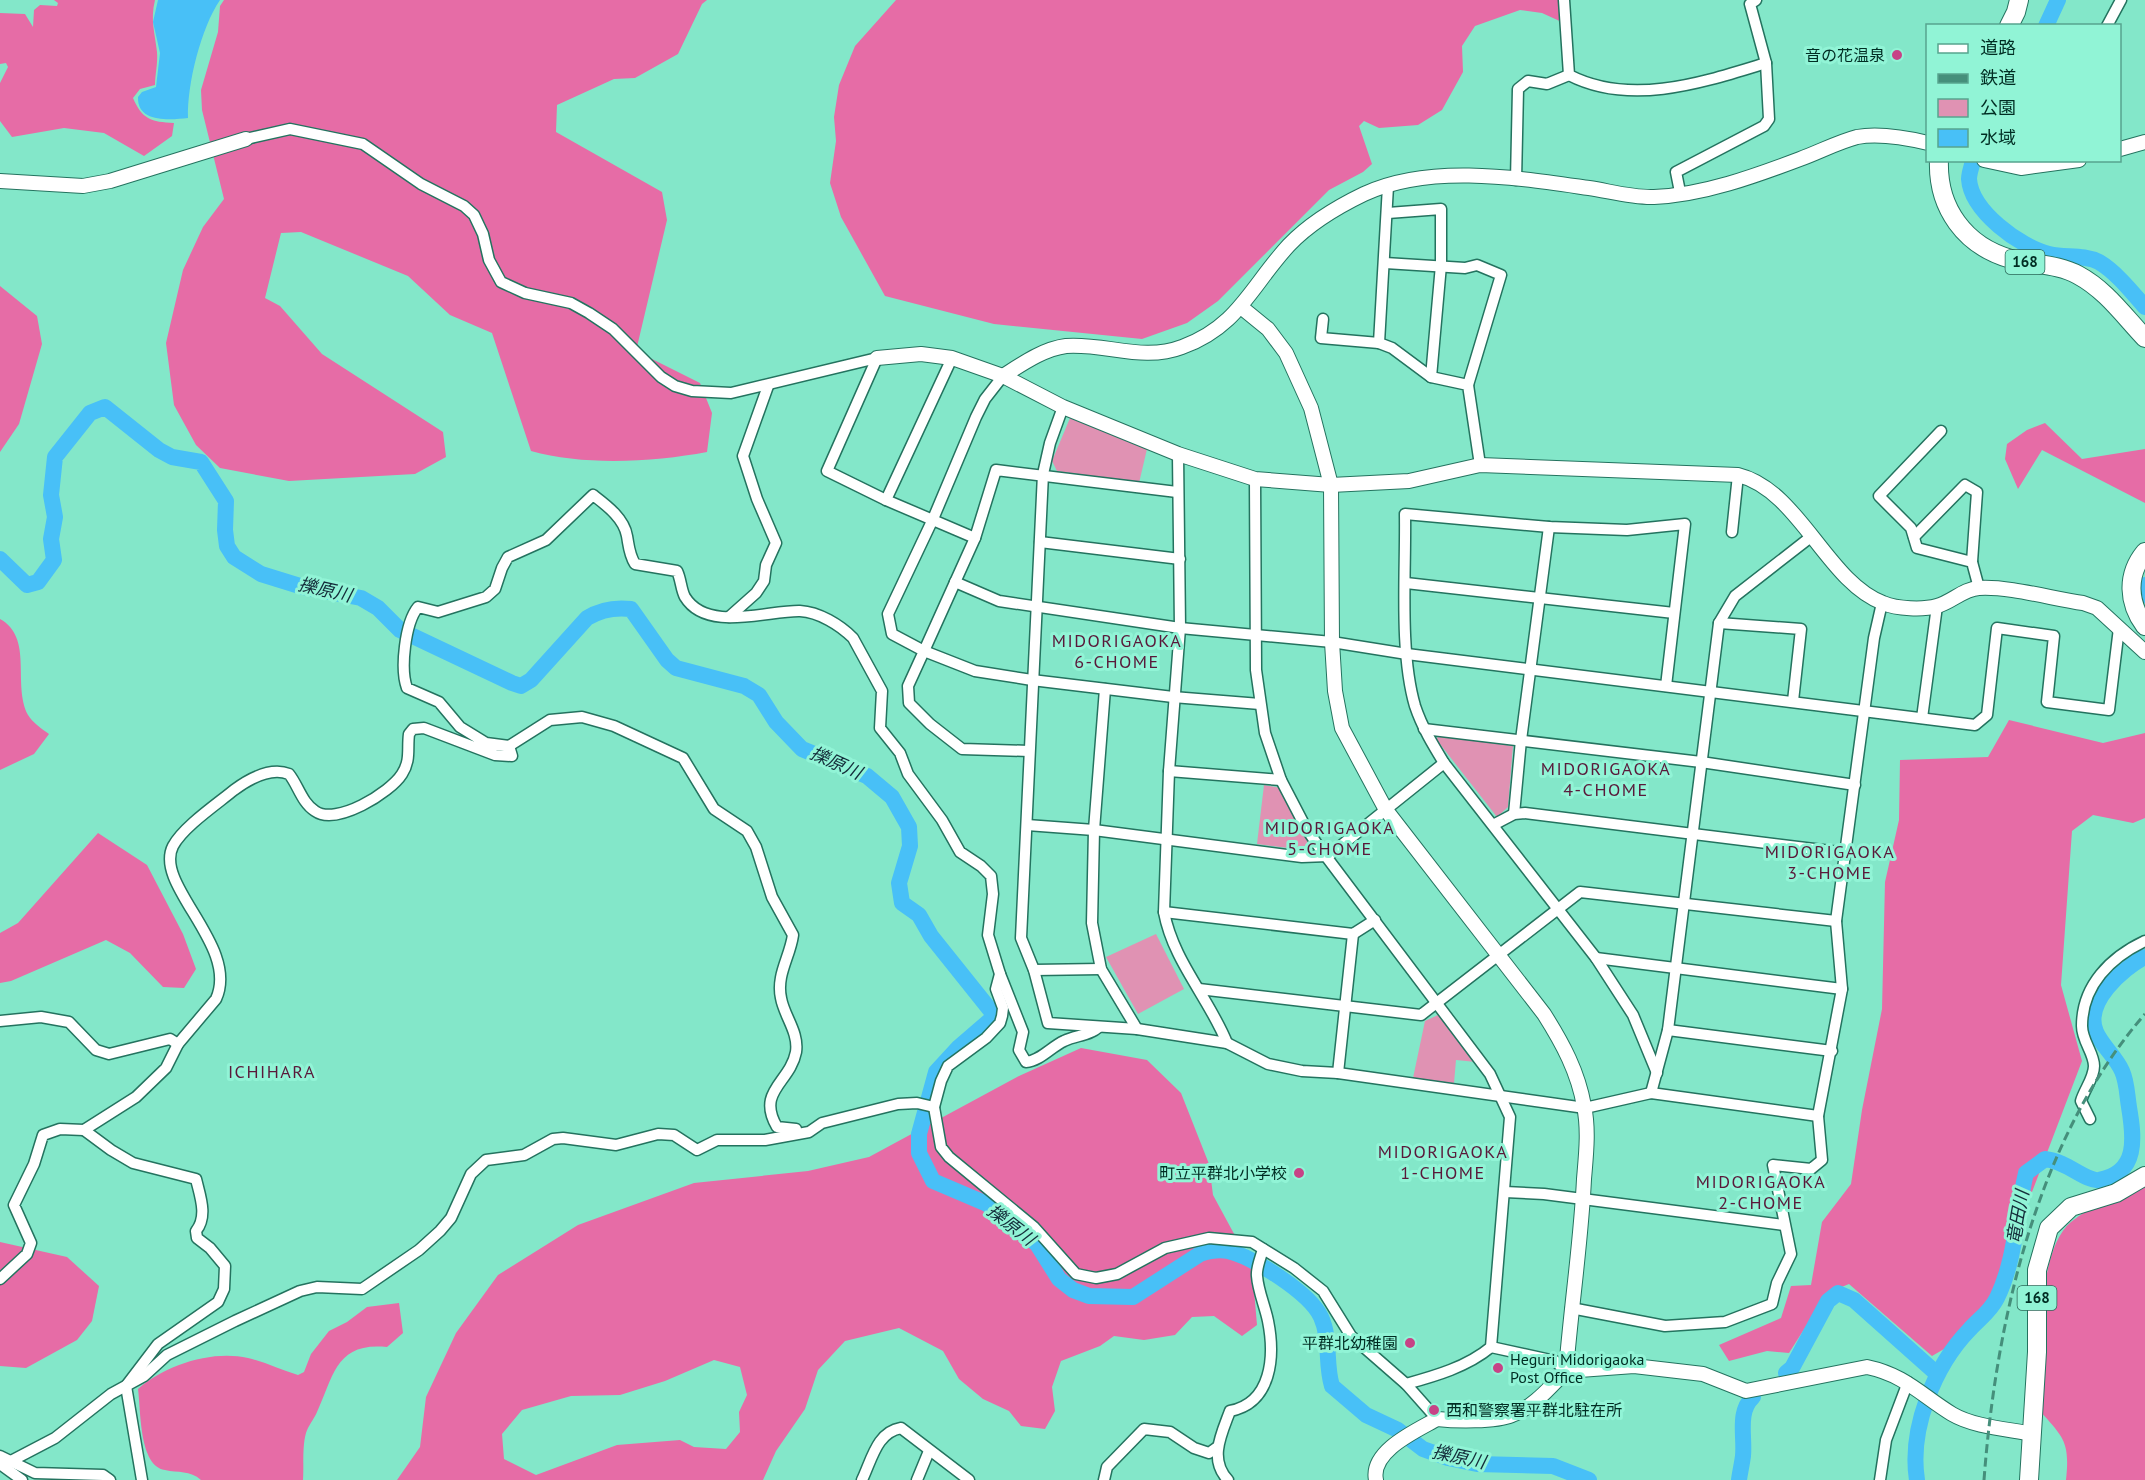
<svg xmlns="http://www.w3.org/2000/svg" width="2145" height="1480" font-family="'PT Sans','Noto Sans JP',sans-serif">
  <rect width="100%" height="100%" fill="#83e7c9"/>
  <g fill="#e092b3">
    <polygon points="1070,418 1147,449 1139,483 1057,471 1052,461"/>
    <polygon points="1439,736 1513,746 1508,807 1497,817 1436,739"/>
    <polygon points="1264,785 1281,788 1313,851 1257,844"/>
    <polygon points="1156,934 1184,989 1138,1014 1106,957"/>
    <polygon points="1438,1015 1476,1062 1456,1060 1454,1083 1413,1078 1425,1021"/>
  </g>
  <g fill="#e66ca6" fill-rule="evenodd">
    <path d="M54,0h101c-5,20 0,33 2,52 1,11 -2,23 -2,33l-15,4 -7,9c9,21 18,24 41,25l-2,13 -28,20 -40,-23 -40,-5 -52,9 -12,-16v-38l8,-16 -2,-4 -6,1v-51l25,1 8,13 1,-17 6,-5 17,1 1,-3z"/>
    <path d="M224,0h483l-5,4 -24,50 -43,24 -21,1 -57,26 -1,27 106,60 5,28 -31,131 64,32 12,30 -5,39c-53,10 -123,14 -176,-1l-39,-118 -42,-18 -42,-39 -107,-44 -20,1 -16,65 15,8 42,48 121,78 3,25 -31,17 -126,7 -69,-13 -24,-23 -22,-40 -8,-62 17,-73 20,-43 21,-28 -22,-89 -1,-20 17,-58 2,-26z"/>
    <polygon points="896,0 1560,0 1564,23 1542,13 1520,10 1475,26 1462,46 1463,72 1442,110 1418,125 1379,128 1364,121 1359,126 1372,164 1363,172 1329,190 1218,301 1187,323 1142,339 994,324 885,296 841,217 830,183 836,141 834,117 839,85 855,46"/>
    <polygon points="0,286 37,316 42,344 19,424 0,452"/>
    <polygon points="2045,423 2082,459 2145,449 2145,503 2042,450 2018,489 2005,459 2007,444 2027,430"/>
    <path d="M0,619c34,19 12,65 28,96 4,7 14,14 21,19l-15,20 -34,16z"/>
    <polygon points="2009,720 2103,743 2145,733 2145,818 2133,823 2093,815 2072,831 2061,985 2082,1061 1980,1328 1932,1356 1849,1284 1827,1293 1789,1353 1767,1351 1729,1361 1719,1345 1781,1318 1791,1286 1811,1285 1822,1222 1851,1184 1862,1110 1882,1009 1885,882 1899,820 1900,760 1988,757"/>
    <polygon points="98,833 147,865 183,934 196,969 184,988 163,987 130,953 106,940 11,981 0,983 0,933 18,923"/>
    <path d="M1081,1048l66,12 34,33 28,71 4,31 39,72 5,58 -15,11 -28,-20 -22,1 -17,18 -31,5 -30,-4 -14,10 -39,15 -9,26 3,24 -10,18 -24,-3 -12,-15 -26,-12 -24,-20 -16,-28 -44,-23 -54,13 -27,29 -13,39 -29,42 -13,29h-366l23,-33 6,-50 30,-64 42,-58 80,-50 116,-42 114,-12 61,-14 150,-81zM714,1360l26,7 7,28 -8,17 1,20 -14,17 -32,-2 -14,-7 -63,5 -81,30 -32,-16 -2,-25 20,-24 49,-14 49,-1 45,-14z"/>
    <path d="M2145,1184v296h-79c4,-38 -2,-42 -26,-69 1,-47 -6,-158 31,-189 20,-17 50,-26 74,-38z"/>
    <polygon points="0,1242 67,1257 99,1286 92,1321 77,1340 26,1368 0,1366"/>
    <path d="M399,1303l4,30 -16,14c-51,-5 -53,28 -70,65 -3,7 -9,14 -11,21 -4,14 -2,33 -3,47h-102c-11,-10 -23,-7 -36,-10 -26,-4 -24,-59 -27,-81 28,-24 73,-39 110,-31 17,4 33,12 50,17l6,-3 7,-18 18,-23 18,-9 20,-15z"/>
  </g>
  <path fill="#48c0f7" d="M158,0h62c-19,28 -33,84 -32,118 -18,2 -51,5 -50,-21l4,-5 14,-5 4,-34 -7,-31z"/>
  <g fill="none" stroke-linecap="round" stroke-linejoin="round">
    <g stroke="#48c0f7" stroke-width="16">
      <polyline points="2046,26 2058,0"/>
      <path d="M1973,160c-1,6 -4,13 -4,19 2,32 51,68 80,75 17,4 34,0 50,8 17,10 33,30 46,45"/>
      <path d="M0,559l27,26 11,-3 16,-22 -3,-21 4,-22 -4,-22 4,-38 35,-44 15,-6 54,43 13,7 29,5 25,39 -1,29 2,16 7,11 27,17 42,13 58,11 17,10 22,22 112,53 9,3 10,-6 56,-62c13,-8 28,-11 44,-9l36,51 9,8 68,18 15,9 17,27 26,27 65,27 25,21 17,30 1,19 -11,37 3,20 17,12 12,21 64,80 -36,31 -23,25 -17,62v19l14,28 54,23 50,40 22,35 14,11 16,6 44,1 67,-43c9,-3 18,-5 28,-3 25,6 82,42 93,66 10,22 4,47 11,69l34,29 32,15 25,19 25,9 29,6 76,2 36,14"/>
      <polyline points="2145,585 2145,595"/>
      <polyline points="1786,1373 1792,1368 1828,1301 1838,1293 1854,1300 1936,1373"/>
      <path d="M1739,1480c1,-8 3,-16 4,-24 2,-20 -6,-44 10,-59"/>
      <path d="M1917,1480c-8,-51 17,-114 53,-151 10,-11 20,-17 27,-31 19,-39 19,-83 29,-125l19,-14c22,2 41,23 54,21 40,-7 35,-43 30,-73 -2,-12 -2,-25 -7,-36 -6,-14 -20,-25 -26,-39 -13,-29 27,-64 49,-75"/>
    </g>
    <defs>
      <g id="street">
        <path d="M1564,0l5,75c62,32 135,7 197,-12"/>
        <polyline points="2107,26 2121,0"/>
        <polyline points="246,139 290,129 363,144 421,184 464,206 474,215 483,234 489,260 501,282 525,293 571,303 589,313 613,329 661,377 675,386 692,391 731,393 877,358"/>
        <polyline points="1516,180 1518,89 1528,81 1547,84 1569,75"/>
        <polyline points="1388,186 1379,343 1392,348 1431,377 1468,385 1480,465"/>
        <polyline points="1680,192 1676,172 1764,126 1769,119 1766,63 1750,4 1756,0"/>
        <polyline points="1388,213 1441,209 1441,265 1431,377"/>
        <polyline points="1385,263 1465,268 1477,265 1501,275 1468,385"/>
        <polyline points="1323,319 1321,338 1379,343"/>
        <polyline points="877,358 827,471 886,500 975,538"/>
        <polyline points="1003,376 985,399 976,417 933,519 888,614 892,634 924,651 908,686 909,703 930,724 962,749 1029,751"/>
        <polyline points="1063,407 1050,443 1043,474 1021,938 1034,970 1048,1023 1137,1029 1227,1043 1268,1064 1302,1071 1338,1073 1585,1108 1651,1093 1818,1116"/>
        <polyline points="1941,431 1879,496 1911,528 1917,548 1972,562 1979,588"/>
        <path d="M1178,454l2,174 -11,143 -5,141c9,49 45,86 63,131"/>
        <path d="M1255,479l1,191 9,63 16,47 25,48 13,19 171,227 20,43 -19,230c-24,20 -56,29 -85,37"/>
        <polyline points="1177,492 996,470 975,538 924,651 975,671 1032,680 1173,697 1260,704"/>
        <polyline points="886,500 952,358"/>
        <polyline points="1732,532 1738,475"/>
        <polyline points="1914,537 1965,485 1977,492 1972,562"/>
        <polyline points="1040,542 1180,559"/>
        <polyline points="955,582 999,601 1180,628 1332,642 1407,654 1975,725 1987,715 1997,628 2054,636 2047,702 2109,710 2119,628"/>
        <polyline points="1406,583 1674,613"/>
        <polyline points="729,617 756,593 764,581 766,565 776,543 757,499 743,456 768,386"/>
        <polyline points="1719,623 1801,629 1793,701"/>
        <polyline points="1105,689 1094,830 1092,923 1101,969 1137,1029"/>
        <polyline points="1922,718 1937,606"/>
        <polyline points="1424,729 1701,762 1855,785"/>
        <path d="M509,746l41,-26 32,-3 32,9 69,32 31,51 33,22 9,16 16,50 21,38c-3,22 -17,40 -12,63 3,18 18,34 15,54 -6,31 -40,39 -19,75l19,2"/>
        <polyline points="1169,771 1281,780"/>
        <polyline points="1514,814 1521,740 1549,527"/>
        <polyline points="1027,825 1094,830 1302,857 1328,856 1444,763"/>
        <polyline points="1493,825 1514,814 1525,813 1847,853"/>
        <polyline points="1164,912 1353,934 1375,920"/>
        <polyline points="1596,958 1842,989"/>
        <polyline points="1034,970 1101,969"/>
        <path d="M1000,974l23,58 -4,18 7,12c14,-1 25,-15 38,-21 12,-6 25,-5 35,-14"/>
        <polyline points="1199,989 1421,1015 1580,892 1836,921"/>
        <polyline points="0,1021 41,1017 69,1022 96,1050 109,1054 170,1039 178,1044"/>
        <polyline points="1668,1030 1832,1051"/>
        <polyline points="1338,1073 1353,934"/>
        <path d="M1657,1073l-24,-58 -37,-57 -152,-195c-11,-18 -22,-36 -29,-57 -16,-55 -9,-134 -10,-192l144,13 78,3 58,-6 -19,162"/>
        <polyline points="1651,1093 1668,1030 1719,623 1735,596 1812,536"/>
        <path d="M2090,1119l-9,-18c3,-11 13,-23 13,-35 0,-13 -12,-25 -12,-40 0,-41 29,-69 63,-85"/>
        <path d="M84,1130l27,20 22,13 63,16c4,17 12,37 0,52l1,7 13,10 15,18 -1,23 -6,13 -60,42 -32,42 16,94"/>
        <polyline points="1505,1192 1544,1194 1784,1225"/>
        <path d="M0,1279l27,-25 4,-11 -17,-38 20,-41 9,-29 17,-6 24,1 52,-33 30,-29 12,-24 38,-45c24,-53 -63,-114 -43,-153 10,-19 44,-42 61,-56 15,-11 37,-23 55,-16 9,11 13,29 26,37 21,15 75,-18 87,-37 9,-14 5,-25 7,-40l4,-5 11,-1 71,27 17,1 -3,-10 -23,-3 -26,-16 -21,-25 -32,-14c-7,-19 -2,-65 11,-81l20,5 48,-15 9,-8 7,-21 6,-11 38,-17 47,-45c13,10 31,23 34,41 2,11 2,18 8,28l42,7c4,8 4,19 8,26 22,36 84,13 115,14 19,1 40,14 53,27l29,53 -2,37 20,25 8,21 34,46 18,32 21,14 10,10 2,18 -5,41 12,39 -4,15 7,19 -1,8 -2,7 -14,15 -38,28 -7,15 -7,26 7,40 8,10 85,70 42,47 20,4 21,-4 48,-26 44,-10 43,4 42,26 29,23 28,45 55,48 31,35"/>
        <polyline points="1571,1308 1665,1326 1725,1322 1772,1304 1777,1283 1791,1254 1773,1165 1811,1169 1822,1160 1818,1116 1842,989 1836,921 1874,638 1882,603"/>
        <polyline points="1491,1347 1555,1361 1566,1371"/>
        <polyline points="0,1456 35,1473 103,1475 110,1480"/>
        <polyline points="11,1461 55,1438 111,1394 144,1376 167,1355 235,1321 300,1291 317,1287 362,1289 419,1250 440,1231 451,1218 471,1174 486,1160 524,1155 553,1139 563,1138 616,1145 658,1134 674,1135 697,1150 717,1140 765,1140 809,1132 822,1123 898,1104 917,1103 934,1107"/>
        <polyline points="0,1464 22,1480"/>
        <path d="M862,1480c10,-21 15,-48 39,-52l68,52"/>
        <polyline points="917,1480 929,1451"/>
        <polyline points="1104,1480 1107,1467 1144,1429 1170,1432 1194,1448 1209,1453 1216,1448"/>
        <path d="M1228,1480c-20,-21 -6,-47 2,-69 42,-8 45,-55 38,-90 -3,-15 -10,-30 -11,-45 -1,-8 4,-19 6,-27"/>
        <polyline points="1880,1480 1886,1440 1908,1382"/>
      </g>
      <g id="secondary">
        <polyline points="2120,149 2145,142"/>
        <polyline points="1984,160 2021,168 2079,160"/>
        <polyline points="0,181 83,186 110,181 246,139"/>
        <path d="M1241,307l27,22 18,24 25,55 20,77 1,157 3,49 7,37 44,82 158,204c19,30 34,58 40,92 5,24 2,49 0,73 -3,64 -13,128 -18,192"/>
        <path d="M877,358l44,-4 31,4 51,18 60,31 115,47 77,25 76,6 78,-4 71,-16 258,10c61,15 89,107 145,128 14,6 40,7 54,3 15,-4 26,-17 42,-18 29,-2 75,11 104,15l14,5 48,44"/>
        <path d="M1003,376c19,-12 40,-27 63,-30 40,-3 77,16 116,1 56,-20 69,-61 107,-102 21,-22 48,-38 75,-51 66,-31 155,-16 225,-6 20,3 44,10 65,9 49,-2 101,-21 146,-38 19,-7 38,-17 57,-22 22,-4 50,1 71,6"/>
        <path d="M1376,1480c-6,-29 40,-49 61,-61 18,2 58,3 75,-4 22,-8 38,-28 54,-44l68,-5 69,8 43,17 121,-24c38,8 54,28 85,47 22,13 56,15 81,20"/>
      </g>
      <g id="highway">
        <polyline points="2009,26 2016,12 2019,0"/>
        <path d="M1939,160c-2,48 26,86 72,99 23,6 47,5 67,16 28,15 46,41 67,63"/>
        <path d="M2145,552c-19,23 -17,51 0,74"/>
        <polyline points="2029,1480 2037,1352 2037,1270 2049,1228 2071,1207 2116,1193 2145,1176"/>
      </g>
    </defs>
    <use href="#street" stroke="#24735f" stroke-width="13"/>
    <use href="#secondary" stroke="#24735f" stroke-width="16"/>
    <use href="#highway" stroke="#24735f" stroke-width="20"/>
    <use href="#street" stroke="#fff" stroke-width="10"/>
    <use href="#secondary" stroke="#fff" stroke-width="14"/>
    <use href="#highway" stroke="#fff" stroke-width="18"/>
    <path stroke="#458f7b" stroke-width="3" stroke-dasharray="9 4.5" stroke-linecap="butt" d="M1984,1480c12,-160 53,-342 161,-466"/>
  </g>
  <g fill="#c74386" stroke="#91f4d6" stroke-width="2">
    <circle cx="1897" cy="55" r="6"/>
    <circle cx="1299" cy="1173" r="6"/>
    <circle cx="1410" cy="1343" r="6"/>
    <circle cx="1498" cy="1368" r="6"/>
    <circle cx="1434" cy="1410" r="6"/>
  </g>
  <g text-anchor="middle" stroke-width="6" stroke-linejoin="round" paint-order="stroke">
    <g fill="#91f4d6" stroke="#2c6959" stroke-width="1.5">
      <rect x="2005.5" y="250" width="39" height="24" rx="4.5"/>
      <rect x="2017.5" y="1286" width="39" height="24" rx="4.5"/>
    </g>
    <g font-size="15" font-weight="bold" fill="#002d23">
      <text x="2025" y="267">168</text>
      <text x="2037" y="1303">168</text>
    </g>
    <g font-size="16" fill="#002d23" stroke="#91f4d6" text-anchor="end">
      <text x="1885" y="61">音の花温泉</text>
      <text x="1287" y="1179">町立平群北小学校</text>
      <text x="1398" y="1349">平群北幼稚園</text>
      <text x="1510" y="1365" text-anchor="start">Heguri Midorigaoka<tspan x="1510" dy="18">Post Office</tspan></text>
      <text x="1446" y="1416" text-anchor="start">西和警察署平群北駐在所</text>
    </g>
    <g font-size="18" font-style="italic" fill="#132c39" stroke="#91f4d6">
      <text transform="translate(325 590) rotate(13)" y="6">擽原川</text>
      <text transform="translate(836 763) rotate(24)" y="6">擽原川</text>
      <text transform="translate(2018 1217) rotate(-80)" y="6">竜田川</text>
      <text transform="translate(1011 1225) rotate(38)" y="6">擽原川</text>
      <text transform="translate(1459 1457) rotate(12)" y="6">擽原川</text>
    </g>
    <g font-size="18" letter-spacing="1.5" fill="#59193a" stroke="#91f4d6">
      <text x="1117" y="647">MIDORIGAOKA<tspan x="1117" dy="21">6-CHOME</tspan></text>
      <text x="1606" y="775">MIDORIGAOKA<tspan x="1606" dy="21">4-CHOME</tspan></text>
      <text x="1330" y="834">MIDORIGAOKA<tspan x="1330" dy="21">5-CHOME</tspan></text>
      <text x="1830" y="858">MIDORIGAOKA<tspan x="1830" dy="21">3-CHOME</tspan></text>
      <text x="272" y="1078">ICHIHARA</text>
      <text x="1443" y="1158">MIDORIGAOKA<tspan x="1443" dy="21">1-CHOME</tspan></text>
      <text x="1761" y="1188">MIDORIGAOKA<tspan x="1761" dy="21">2-CHOME</tspan></text>
    </g>
  </g>
  <rect x="1926" y="24" width="195" height="138" fill="#91f4d6" stroke="#57a48e" stroke-width="1.5"/>
  <rect x="1938" y="44" width="30" height="9" fill="#ffffff" stroke="#57a48e" stroke-width="1.5"/>
  <text x="1980" y="54" font-size="18" fill="#002d23">道路</text>
  <rect x="1938" y="74" width="30" height="9" fill="#458f7b" stroke="#57a48e" stroke-width="1.5"/>
  <text x="1980" y="84" font-size="18" fill="#002d23">鉄道</text>
  <rect x="1938" y="99" width="30" height="18" fill="#e092b3" stroke="#57a48e" stroke-width="1.5"/>
  <text x="1980" y="114" font-size="18" fill="#002d23">公園</text>
  <rect x="1938" y="129" width="30" height="18" fill="#48c0f7" stroke="#57a48e" stroke-width="1.5"/>
  <text x="1980" y="144" font-size="18" fill="#002d23">水域</text>
</svg>
